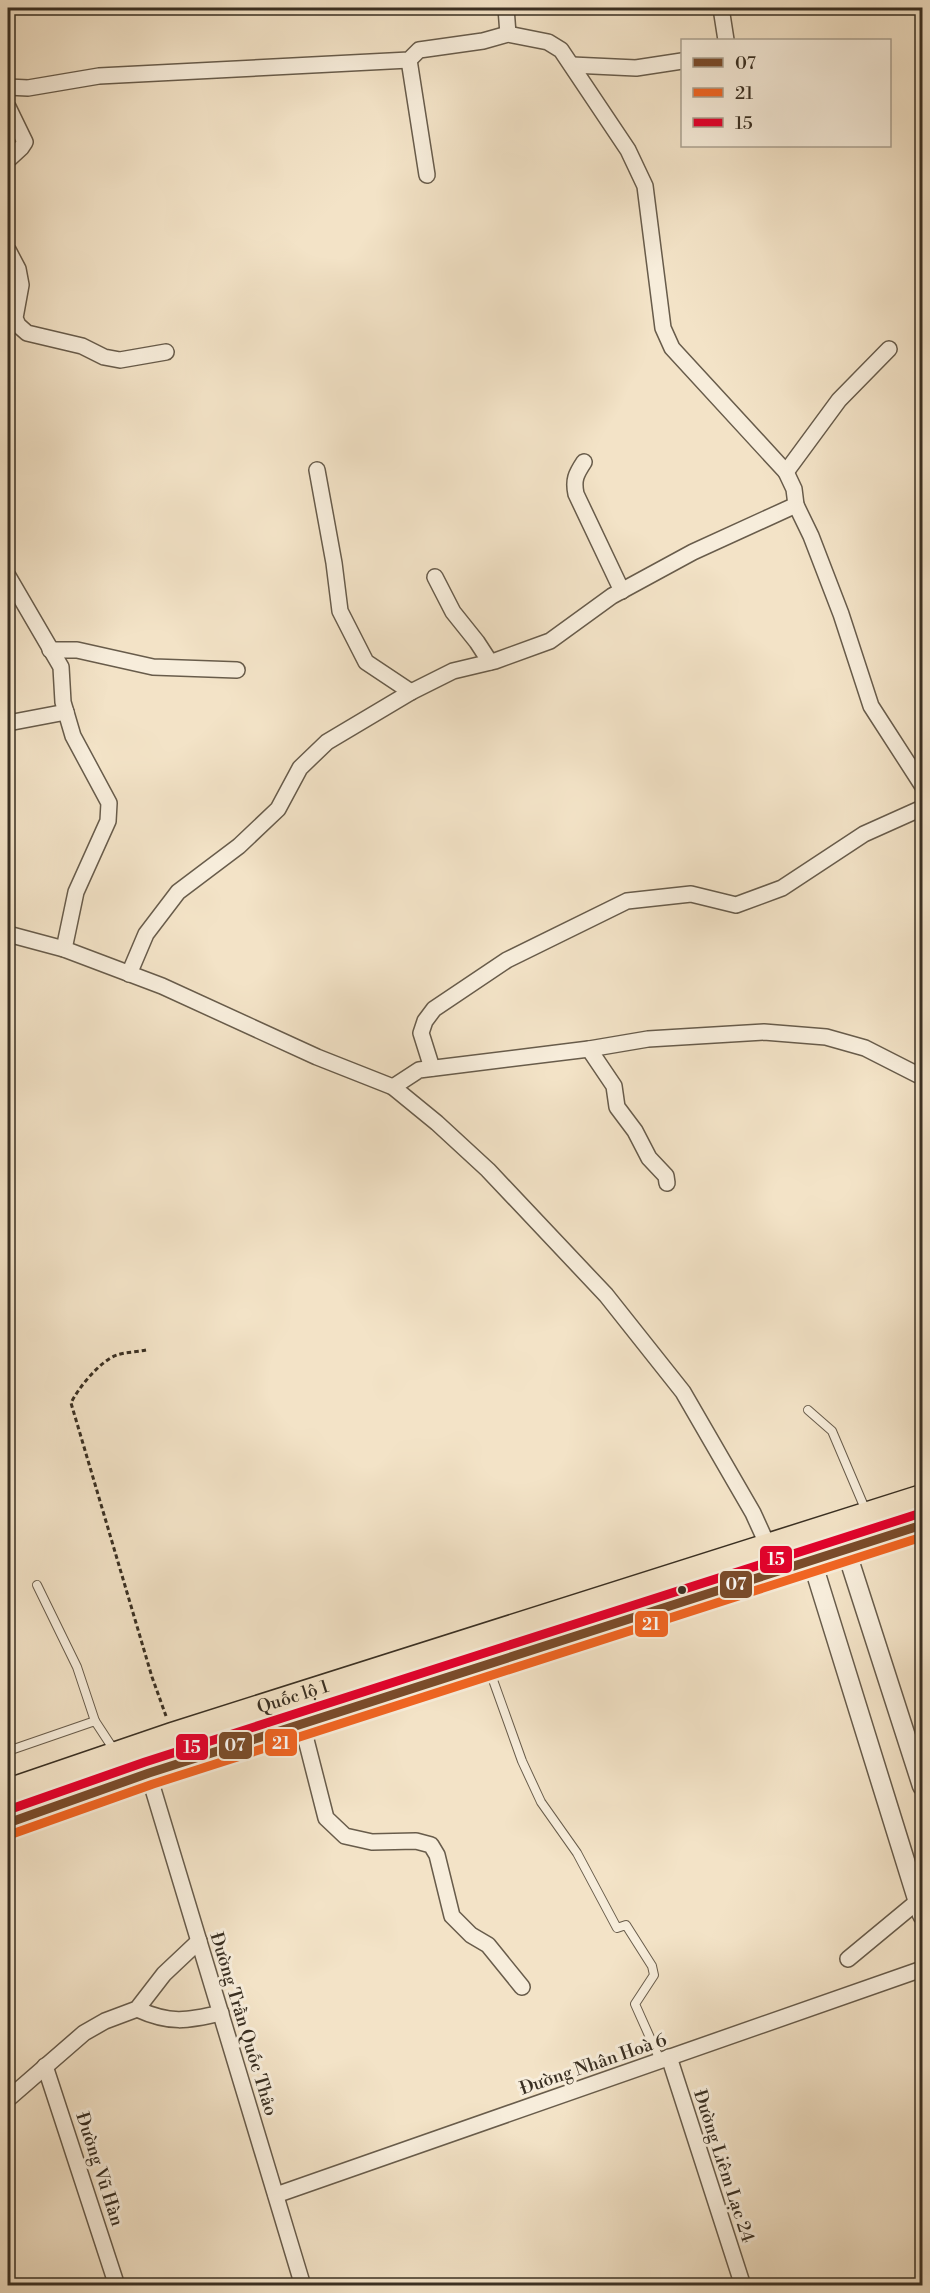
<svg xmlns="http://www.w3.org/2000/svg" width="930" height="2293" font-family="'Libre Bodoni',serif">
  <rect width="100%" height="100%" fill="#f3e3c7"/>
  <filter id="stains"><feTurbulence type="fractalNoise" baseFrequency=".00333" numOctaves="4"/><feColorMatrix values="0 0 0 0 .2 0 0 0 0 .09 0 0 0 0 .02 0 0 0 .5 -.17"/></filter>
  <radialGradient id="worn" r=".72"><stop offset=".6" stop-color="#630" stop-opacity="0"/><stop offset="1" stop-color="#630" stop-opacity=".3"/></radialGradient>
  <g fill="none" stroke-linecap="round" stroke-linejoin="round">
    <defs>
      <g id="service">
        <polyline points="808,1410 832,1431 866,1511"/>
        <polyline points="37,1585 77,1667 95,1721"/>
        <polyline points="488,1666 522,1761 541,1802 577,1853 617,1928 626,1925 652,1966 654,1975 635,2004 660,2060"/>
        <polyline points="8,1751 95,1721 114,1750"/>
      </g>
      <g id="minor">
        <polyline points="506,8 508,34"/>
        <polyline points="721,8 726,40"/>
        <polyline points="409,60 427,175"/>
        <polyline points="572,65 636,68 682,61"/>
        <polyline points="8,87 28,88 99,76 409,60 419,50 483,41 508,34 548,42 561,50 628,150 645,186 663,328 672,348 786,472 794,489 796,505 811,536 841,614 871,706 922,785"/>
        <polyline points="8,107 25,142 21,148 8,160"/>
        <polyline points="8,250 18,269 21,285 15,318 18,325 27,333 82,346 104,357 120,360 166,352"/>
        <path d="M584,462c-8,12 -11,18 -8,32l46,97"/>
        <polyline points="317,470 334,563 340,611 366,662 411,692"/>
        <polyline points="786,472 839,400 889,349"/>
        <polyline points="8,576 61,667 63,702 73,736 109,803 108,821 76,892 64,949"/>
        <polyline points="435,577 453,612 477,642 490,662"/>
        <polyline points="50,650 77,650 153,667 237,670"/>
        <polyline points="8,723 66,712"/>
        <polyline points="8,934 64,949 162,986 317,1057 393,1087 437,1123 488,1170 606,1295 683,1392 753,1513 768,1546 772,1574"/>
        <polyline points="129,974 146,934 178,892 239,846 278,809 300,768 327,742 411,692 453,671 495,661 550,641 612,596 693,552 796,505"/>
        <polyline points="589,1049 614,1086 617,1107 635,1131 649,1158 666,1176 667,1183"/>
        <polyline points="432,1068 421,1033 425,1021 434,1009 507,960 627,901 691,894 736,905 782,888 864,834 922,808"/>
        <polyline points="393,1087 419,1070 589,1049 648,1039 764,1032 826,1037 865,1048 922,1077"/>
        <polyline points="302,1724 326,1818 345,1836 372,1842 416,1841 431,1845 437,1855 452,1916 471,1935 488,1945 522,1987"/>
        <polyline points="140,1746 303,2286"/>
        <polyline points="848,1959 918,1901"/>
        <path d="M137,2009c33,15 50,12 84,4"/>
        <polyline points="669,2057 743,2286"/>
        <polyline points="45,2066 117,2286"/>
        <polyline points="8,2099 84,2033 105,2021 137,2009 164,1974 199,1941"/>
        <polyline points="276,2195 922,1969"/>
      </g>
      <g id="tertiary">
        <polyline points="846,1550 922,1786"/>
        <polyline points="812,1561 922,1915"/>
      </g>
      <g id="trunk">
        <path id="s1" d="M8,1791l164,-56 750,-238"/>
        <polyline points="8,1823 149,1773 922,1525"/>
      </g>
    </defs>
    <use href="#service" stroke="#685c4b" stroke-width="10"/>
    <use href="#minor" stroke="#685c4b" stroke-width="18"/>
    <use href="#tertiary" stroke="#685c4b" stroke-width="21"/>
    <use href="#trunk" stroke="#392f22" stroke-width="27"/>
    <path stroke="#392f22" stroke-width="3" stroke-dasharray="4.5 3" stroke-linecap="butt" d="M146,1350c-9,2 -20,2 -29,5 -16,5 -39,33 -46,48l81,274 14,39"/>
    <use href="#service" stroke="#f7eddb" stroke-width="8"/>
    <use href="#minor" stroke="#f7eddb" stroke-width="15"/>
    <use href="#tertiary" stroke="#f7eddb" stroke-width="18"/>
    <use href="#trunk" stroke="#f3e3c7" stroke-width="24"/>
    <defs>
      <polyline id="bus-1" points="8,1823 149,1773 922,1525"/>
      <polyline id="bus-2" points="12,1834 153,1784 922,1537"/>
      <polyline id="bus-3" points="8,1810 145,1762 918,1514"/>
    </defs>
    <use href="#bus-1" stroke="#f7eddb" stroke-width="14"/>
    <use href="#bus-2" stroke="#f7eddb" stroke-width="14"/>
    <use href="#bus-3" stroke="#f7eddb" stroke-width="14"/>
    <use href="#bus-1" stroke="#7a4b2a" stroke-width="9"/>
    <use href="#bus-2" stroke="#f26522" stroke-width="9"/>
    <use href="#bus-3" stroke="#e4002b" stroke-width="9"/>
  </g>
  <circle fill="#392f22" stroke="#f7eddb" stroke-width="2" cx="682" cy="1590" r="5"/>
  <g text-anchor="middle" stroke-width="6" stroke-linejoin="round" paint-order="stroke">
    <g font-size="18" fill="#392f22" stroke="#f7eddb">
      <text dy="6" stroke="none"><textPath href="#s1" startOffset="300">Quốc lộ 1</textPath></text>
      <text transform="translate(244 2024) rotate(73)" y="6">Đường Trần Quốc Thảo</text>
      <text transform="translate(593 2064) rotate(-19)" y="6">Đường Nhân Hoà 6</text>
      <text transform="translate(724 2166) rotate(72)" y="6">Đường Liêm Lạc 24</text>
      <text transform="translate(100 2169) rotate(72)" y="6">Đường Vũ Hàn</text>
    </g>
  </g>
  <g stroke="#f7eddb" stroke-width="2">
    <rect x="759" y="1545" width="34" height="29" rx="6" fill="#e4002b"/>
    <rect x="719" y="1570" width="34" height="29" rx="6" fill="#7a4b2a"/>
    <rect x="634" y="1610" width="35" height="28" rx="6" fill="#f26522"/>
    <rect x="264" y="1728" width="34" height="29" rx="6" fill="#f26522"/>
    <rect x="218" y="1731" width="35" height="29" rx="6" fill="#7a4b2a"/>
    <rect x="175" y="1733" width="34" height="28" rx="6" fill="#e4002b"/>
  </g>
  <g font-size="16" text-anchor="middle" font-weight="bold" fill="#fff">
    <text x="776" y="1565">15</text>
    <text x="736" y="1590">07</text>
    <text x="651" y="1630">21</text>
    <text x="281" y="1749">21</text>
    <text x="235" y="1751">07</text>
    <text x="192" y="1753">15</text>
  </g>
  <rect width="930" height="2293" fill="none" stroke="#f3e3c7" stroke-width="30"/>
  <rect x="9" y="9" width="912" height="2275" fill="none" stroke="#392f22" stroke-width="3"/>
  <rect x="15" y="15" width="900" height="2263" fill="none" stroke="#392f22" stroke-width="1.5"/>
  <rect x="681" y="39" width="210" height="108" fill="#f7eddb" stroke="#aba191" stroke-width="1.5"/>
  <rect x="693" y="58" width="30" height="9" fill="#7a4b2a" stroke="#aba191" stroke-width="1.5"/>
  <text x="735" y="69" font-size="18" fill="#392f22">07</text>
  <rect x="693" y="88" width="30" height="9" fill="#f26522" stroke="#aba191" stroke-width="1.5"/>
  <text x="735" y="99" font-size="18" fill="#392f22">21</text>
  <rect x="693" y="118" width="30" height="9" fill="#e4002b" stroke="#aba191" stroke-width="1.5"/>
  <text x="735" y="129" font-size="18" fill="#392f22">15</text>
  <rect width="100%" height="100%" filter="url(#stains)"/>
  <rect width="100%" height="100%" fill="url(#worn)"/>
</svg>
